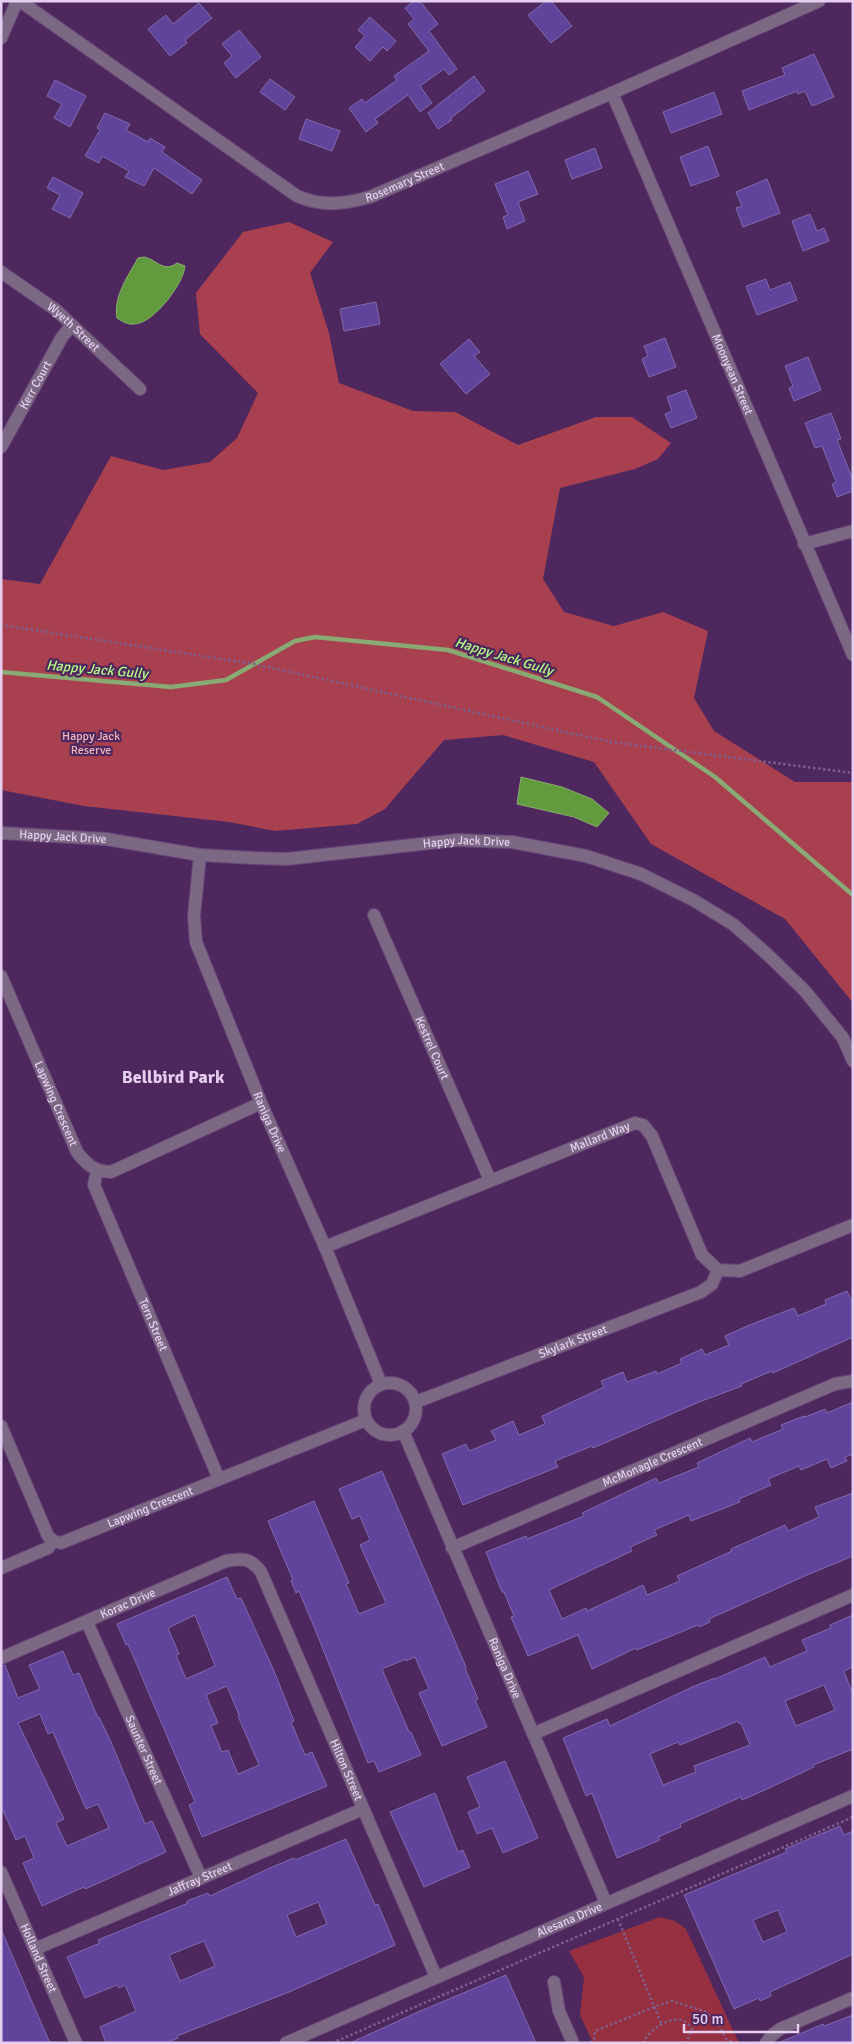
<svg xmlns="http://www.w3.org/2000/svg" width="854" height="2044" font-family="Signika,sans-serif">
  <rect width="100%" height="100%" fill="#4e275e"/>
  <polygon fill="#962f3f" points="660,1917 675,1921 686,1929 739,2043 593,2043 580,2015 584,1977 569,1951"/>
  <polygon fill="#a9404f" points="289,222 333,242 310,273 329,333 339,383 413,411 455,412 518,445 596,417 632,417 671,443 658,459 635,469 560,488 543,579 564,612 614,626 663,612 708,631 694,698 714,731 795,782 853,782 853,1003 785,919 651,844 594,762 503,735 444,740 385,809 357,824 275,831 229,822 84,806 1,790 1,579 40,584 111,456 163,470 210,462 237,438 258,393 200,334 196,293 243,232"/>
  <g fill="#629a3e" stroke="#89aa73">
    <path d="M144,257c14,3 19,16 33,6l8,3c-1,17 -31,57 -50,58 -7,1 -12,-2 -18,-6 -4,-21 11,-42 21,-60z"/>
    <polygon points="521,777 562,787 592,799 609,813 597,827 574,817 517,804"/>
  </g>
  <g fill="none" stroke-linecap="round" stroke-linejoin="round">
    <polyline stroke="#89aa73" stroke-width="4.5" points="1,672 171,687 226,680 295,641 315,637 448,650 597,697 715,777 853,895"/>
  </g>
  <g fill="#60449c" stroke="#7c6bad" fill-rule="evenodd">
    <polygon points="414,1 420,1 438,24 429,31 457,69 449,75 444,69 420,86 432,103 420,112 408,95 375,119 378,123 366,132 349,108 362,99 365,103 397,80 394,76 429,51 408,24 414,19 405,8"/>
    <polygon points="546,1 551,1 572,26 551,43 528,15"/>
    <polygon points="199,3 212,18 185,40 187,43 170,56 148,29 166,15 173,24"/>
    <polygon points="370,17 396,41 387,51 383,47 370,61 355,47 365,36 358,30"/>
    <polygon points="239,30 261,57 236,78 224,63 232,56 222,44"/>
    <polygon points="814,54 834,97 812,106 805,91 798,94 797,91 749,110 742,91 785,75 782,68"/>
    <polygon points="474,76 485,91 451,118 452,120 438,129 428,113"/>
    <polygon points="270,79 295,97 285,110 260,92"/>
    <polygon points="55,80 86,96 70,127 54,118 62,104 47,96"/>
    <polygon points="714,92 722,114 671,133 663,112"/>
    <polygon points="105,113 130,124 126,130 148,142 150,138 165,147 162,152 202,180 192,194 154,168 144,186 125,177 129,171 102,156 99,163 85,156 100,130 97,128"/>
    <polygon points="306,119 340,131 332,151 299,139"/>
    <polygon points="708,146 719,176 691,186 680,157"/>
    <polygon points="595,148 602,168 572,179 565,160"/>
    <polygon points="528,171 538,194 518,202 525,221 507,229 503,217 508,215 495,184"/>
    <polygon points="53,177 83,193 70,218 52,209 60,195 47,188"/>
    <polygon points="767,179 780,213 743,227 736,208 742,206 736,192"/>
    <polygon points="810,214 817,231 824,228 829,241 803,251 792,221"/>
    <polygon points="766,279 770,290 790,282 797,300 757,315 746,286"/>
    <polygon points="376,302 380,324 344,331 340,309"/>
    <polygon points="665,338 676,367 649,377 642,359 648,356 644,346"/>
    <polygon points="469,339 480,352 474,356 490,374 466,394 440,364"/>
    <polygon points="808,357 821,390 794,401 789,388 793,386 785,366"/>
    <polygon points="686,390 697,418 671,428 665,414 672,411 667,397"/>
    <polygon points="831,413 841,439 837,440 853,480 853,491 837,497 832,484 836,482 822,446 815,448 805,423"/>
    <polygon points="847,1291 853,1303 853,1337 773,1373 772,1371 741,1384 742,1386 699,1402 593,1448 592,1446 555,1461 558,1467 463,1505 442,1454 466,1444 469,1451 496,1440 491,1431 513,1421 519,1435 545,1424 542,1416 604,1387 601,1381 623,1372 627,1382 656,1371 657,1374 682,1363 680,1359 702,1349 705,1355 729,1345 725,1336 752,1324 794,1308 798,1316 826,1304 825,1300"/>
    <polygon points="853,1402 853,1454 845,1457 847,1461 831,1468 827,1459 801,1470 799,1466 768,1479 771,1485 739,1499 740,1502 691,1521 689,1515 654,1530 657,1535 630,1547 632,1551 549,1590 562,1619 586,1608 587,1611 643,1585 647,1595 680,1581 677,1576 732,1551 731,1549 785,1525 788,1531 819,1517 815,1507 853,1493 853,1556 807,1575 709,1619 710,1622 699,1627 698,1625 637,1650 636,1648 592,1669 578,1635 528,1656 511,1617 514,1616 504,1592 502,1592 486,1552 526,1536 527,1539 584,1516 582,1513 656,1478 659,1483 699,1467 697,1463 750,1438 752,1442 783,1429 781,1425 804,1416 805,1417 825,1409 827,1413"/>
    <polygon points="382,1471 466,1667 465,1668 478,1699 475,1700 487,1727 442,1746 419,1693 429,1689 415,1657 406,1661 406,1659 382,1669 409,1732 411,1732 421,1755 379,1772 374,1761 368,1763 317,1634 299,1591 296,1593 291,1581 293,1580 268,1521 314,1501 349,1583 346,1584 359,1614 386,1603 360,1545 370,1540 360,1516 352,1519 339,1489"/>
    <path d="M227,1577l10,22 4,-1 33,73 20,50 -3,1 14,33 7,-3 15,34 -125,51 -13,-32 6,-3 -67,-158 -2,1 -9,-21zM195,1615l20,51 -29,13 -10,-24 3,-1 -11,-26zM227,1686l12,29 -1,1 21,49 -21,9 -10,-24 -6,2 -11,-26 7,-3 -12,-28z"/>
    <path d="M853,1615v52l-9,4 9,24v54l-40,16 1,2 -49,23 -23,10 -1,-3 -61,27 1,3 -23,10 2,3 -43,18 -25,-65 -6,3 -23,-58 44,-19 3,7 82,-39 23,-9v1l50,-22 5,10 37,-16 -5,-11 29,-12 -1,-3zM824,1685l11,25 -39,16 -11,-25zM738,1721l1,3 2,-1 9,22 -56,21 2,6 -33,13 -13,-31 28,-12 2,3z"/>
    <path d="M63,1651l10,24 6,-2 19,45 1,-1 12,25 34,82 7,-3 14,31 -63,29 -18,8 -1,-2 -42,19 -19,-43 11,-5 -9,-22 -9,4 -15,-34v-140l4,-1 13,33 22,-9 -11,-24zM40,1714l8,20 5,-2 33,77 12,-5 11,24 -42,18 -11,-23 8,-4 -46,-96z"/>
    <polygon points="505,1761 538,1838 503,1853 492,1828 477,1834 468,1812 480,1807 467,1777"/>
    <polygon points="435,1793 458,1852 463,1850 470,1867 424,1887 390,1812"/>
    <path d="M840,1826l4,9 9,-4v123l-83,38 1,4 -11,5 -1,-3 -25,11 -50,-114 103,-43 -2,-3zM778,1910l9,22 -24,10 -10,-22z"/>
    <path d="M346,1839l29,66 3,-1 17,41 -106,47 -112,44 1,2 -12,5h-60l-6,-16 36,-16 -11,-26 -6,3 -2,-3 -32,13 -18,-41 33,-14 -2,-3 90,-37 -1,-2 21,-8 2,3 62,-29 22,-9 1,2zM318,1902l9,22 -31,13 -9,-22zM204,1941l11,25 -35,15 -11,-26z"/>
    <polygon points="1,1929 29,1995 50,2043 1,2043"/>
    <polygon points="506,1975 536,2043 350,2043 418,2012"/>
    <polygon points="853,2015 853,2043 778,2043 823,2024 824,2026"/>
  </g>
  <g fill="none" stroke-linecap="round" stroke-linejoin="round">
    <defs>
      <g id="minor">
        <path id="s1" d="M20,1l277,195c25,11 47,8 73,1l242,-104 207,-92"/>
        <polyline points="1,38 17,1"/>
        <path id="s2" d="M612,93l241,562"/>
        <path id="s3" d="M1,272l55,38 84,79"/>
        <path id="s4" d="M1,447l61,-110 10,-12"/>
        <polyline points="804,544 853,531"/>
        <path id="s5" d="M1,833l105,6 94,16 55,3 32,1 170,-19 55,2 74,14 55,18 54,27 39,24 34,30 37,36 38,47 10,23"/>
        <path id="s6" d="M200,855l-6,61 2,26 65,161 64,144 56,137"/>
        <path id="s7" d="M374,915l116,265"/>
        <path id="s8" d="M1,976l76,176c10,13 17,19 34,20l150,-69"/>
        <path id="s9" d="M97,1171l-3,14 125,294"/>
        <path id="s10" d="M325,1247l310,-124 8,2 9,11 50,119 16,15 22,1 113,-46"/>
        <circle cx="390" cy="1409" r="26"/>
        <path id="s11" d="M416,1402l285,-110 11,-8 6,-14"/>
        <path id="s12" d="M1,1426l47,110 5,5 8,2 305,-123"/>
        <path id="s13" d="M403,1431l203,472"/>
        <path id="s14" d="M452,1548l383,-164 18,-3"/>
        <polyline points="1,1568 48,1548 53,1541"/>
        <path id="s15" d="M87,1622l114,256"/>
        <path id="s16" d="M1,1658l225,-97c16,-3 25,-3 35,11l175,405"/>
        <polyline points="533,1734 853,1595"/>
        <path id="s17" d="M1,1872l75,171"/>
        <path id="s18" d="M35,1949l328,-140"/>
        <polyline points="554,1982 559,2011 573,2043"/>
        <path id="s19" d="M286,2043l567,-247"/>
        <polyline points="766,2043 771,2036 780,2029 853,1998"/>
      </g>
    </defs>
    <use href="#minor" stroke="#694578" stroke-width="14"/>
    <g stroke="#7f5d8d" stroke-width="2.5" stroke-dasharray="2.5 2.5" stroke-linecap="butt">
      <polyline points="1,625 254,664 611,742 853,773"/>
      <polyline points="618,1919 661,2023"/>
      <polyline points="332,2043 853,1817"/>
      <polyline points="590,2043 594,2039 595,2031 654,2007 672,2001 704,2011 718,2023 726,2039 735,2043"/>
      <path d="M643,2043c7,-16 39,-36 49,-13l-6,13"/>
    </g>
    <use href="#minor" stroke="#7b6984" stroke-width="12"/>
  </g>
  <g text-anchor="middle" stroke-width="4.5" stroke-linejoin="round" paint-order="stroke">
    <g font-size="12" fill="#e5ceef" stroke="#4e275e">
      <text dy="4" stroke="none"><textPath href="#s1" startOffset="451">Rosemary Street</textPath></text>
      <text dy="4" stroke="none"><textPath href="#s3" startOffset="91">Wyeth Street</textPath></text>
      <text dy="4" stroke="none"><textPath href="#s2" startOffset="306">Moonyean Street</textPath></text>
      <text dy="4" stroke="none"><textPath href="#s4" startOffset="71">Kerr Court</textPath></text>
      <text dy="4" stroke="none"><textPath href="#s5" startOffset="62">Happy Jack Drive</textPath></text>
      <text dy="4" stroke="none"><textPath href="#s5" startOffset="468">Happy Jack Drive</textPath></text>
      <text dy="4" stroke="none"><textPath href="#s7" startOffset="145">Kestrel Court</textPath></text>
      <text dy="4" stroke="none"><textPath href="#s8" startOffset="139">Lapwing Crescent</textPath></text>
      <text dy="4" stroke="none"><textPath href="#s6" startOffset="282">Raniga Drive</textPath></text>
      <text dy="4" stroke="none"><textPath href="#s10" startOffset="296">Mallard Way</textPath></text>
      <text dy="4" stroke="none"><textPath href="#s9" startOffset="166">Tern Street</textPath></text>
      <text dy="4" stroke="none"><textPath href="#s11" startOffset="168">Skylark Street</textPath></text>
      <text dy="4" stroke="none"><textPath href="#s14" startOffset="218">McMonagle Crescent</textPath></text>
      <text dy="4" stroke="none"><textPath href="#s12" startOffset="231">Lapwing Crescent</textPath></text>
      <text dy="4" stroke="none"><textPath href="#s16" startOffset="138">Korac Drive</textPath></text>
      <text dy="4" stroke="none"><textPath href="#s13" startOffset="258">Raniga Drive</textPath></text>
      <text dy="4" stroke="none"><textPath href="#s15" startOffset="140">Saunter Street</textPath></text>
      <text dy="4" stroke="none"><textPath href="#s16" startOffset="500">Hilton Street</textPath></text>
      <text dy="4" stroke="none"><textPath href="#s18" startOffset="179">Jaffray Street</textPath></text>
      <text dy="4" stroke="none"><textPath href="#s19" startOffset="309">Alesana Drive</textPath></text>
      <text dy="4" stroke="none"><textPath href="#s17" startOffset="94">Holland Street</textPath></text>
    </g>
    <g font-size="12" fill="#f0b6b9" stroke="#4e275e">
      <text x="91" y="740">Happy Jack<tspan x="91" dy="14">Reserve</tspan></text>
    </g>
    <g font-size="14" font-style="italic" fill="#b1fc85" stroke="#4e275e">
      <text transform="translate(504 656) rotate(17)" y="5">Happy Jack Gully</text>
      <text transform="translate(97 669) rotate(5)" y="5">Happy Jack Gully</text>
    </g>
    <g font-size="18" font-weight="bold" fill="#e5ceef" stroke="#4e275e">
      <text x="173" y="1083">Bellbird Park</text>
    </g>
  </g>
  <rect width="854" height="2044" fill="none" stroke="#e5ceef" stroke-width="5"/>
  <path d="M684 2024v8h114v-8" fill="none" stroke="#e5ceef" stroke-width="2.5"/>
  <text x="692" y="2024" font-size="15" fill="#e5ceef" stroke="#4e275e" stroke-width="4" paint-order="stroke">50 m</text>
</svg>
